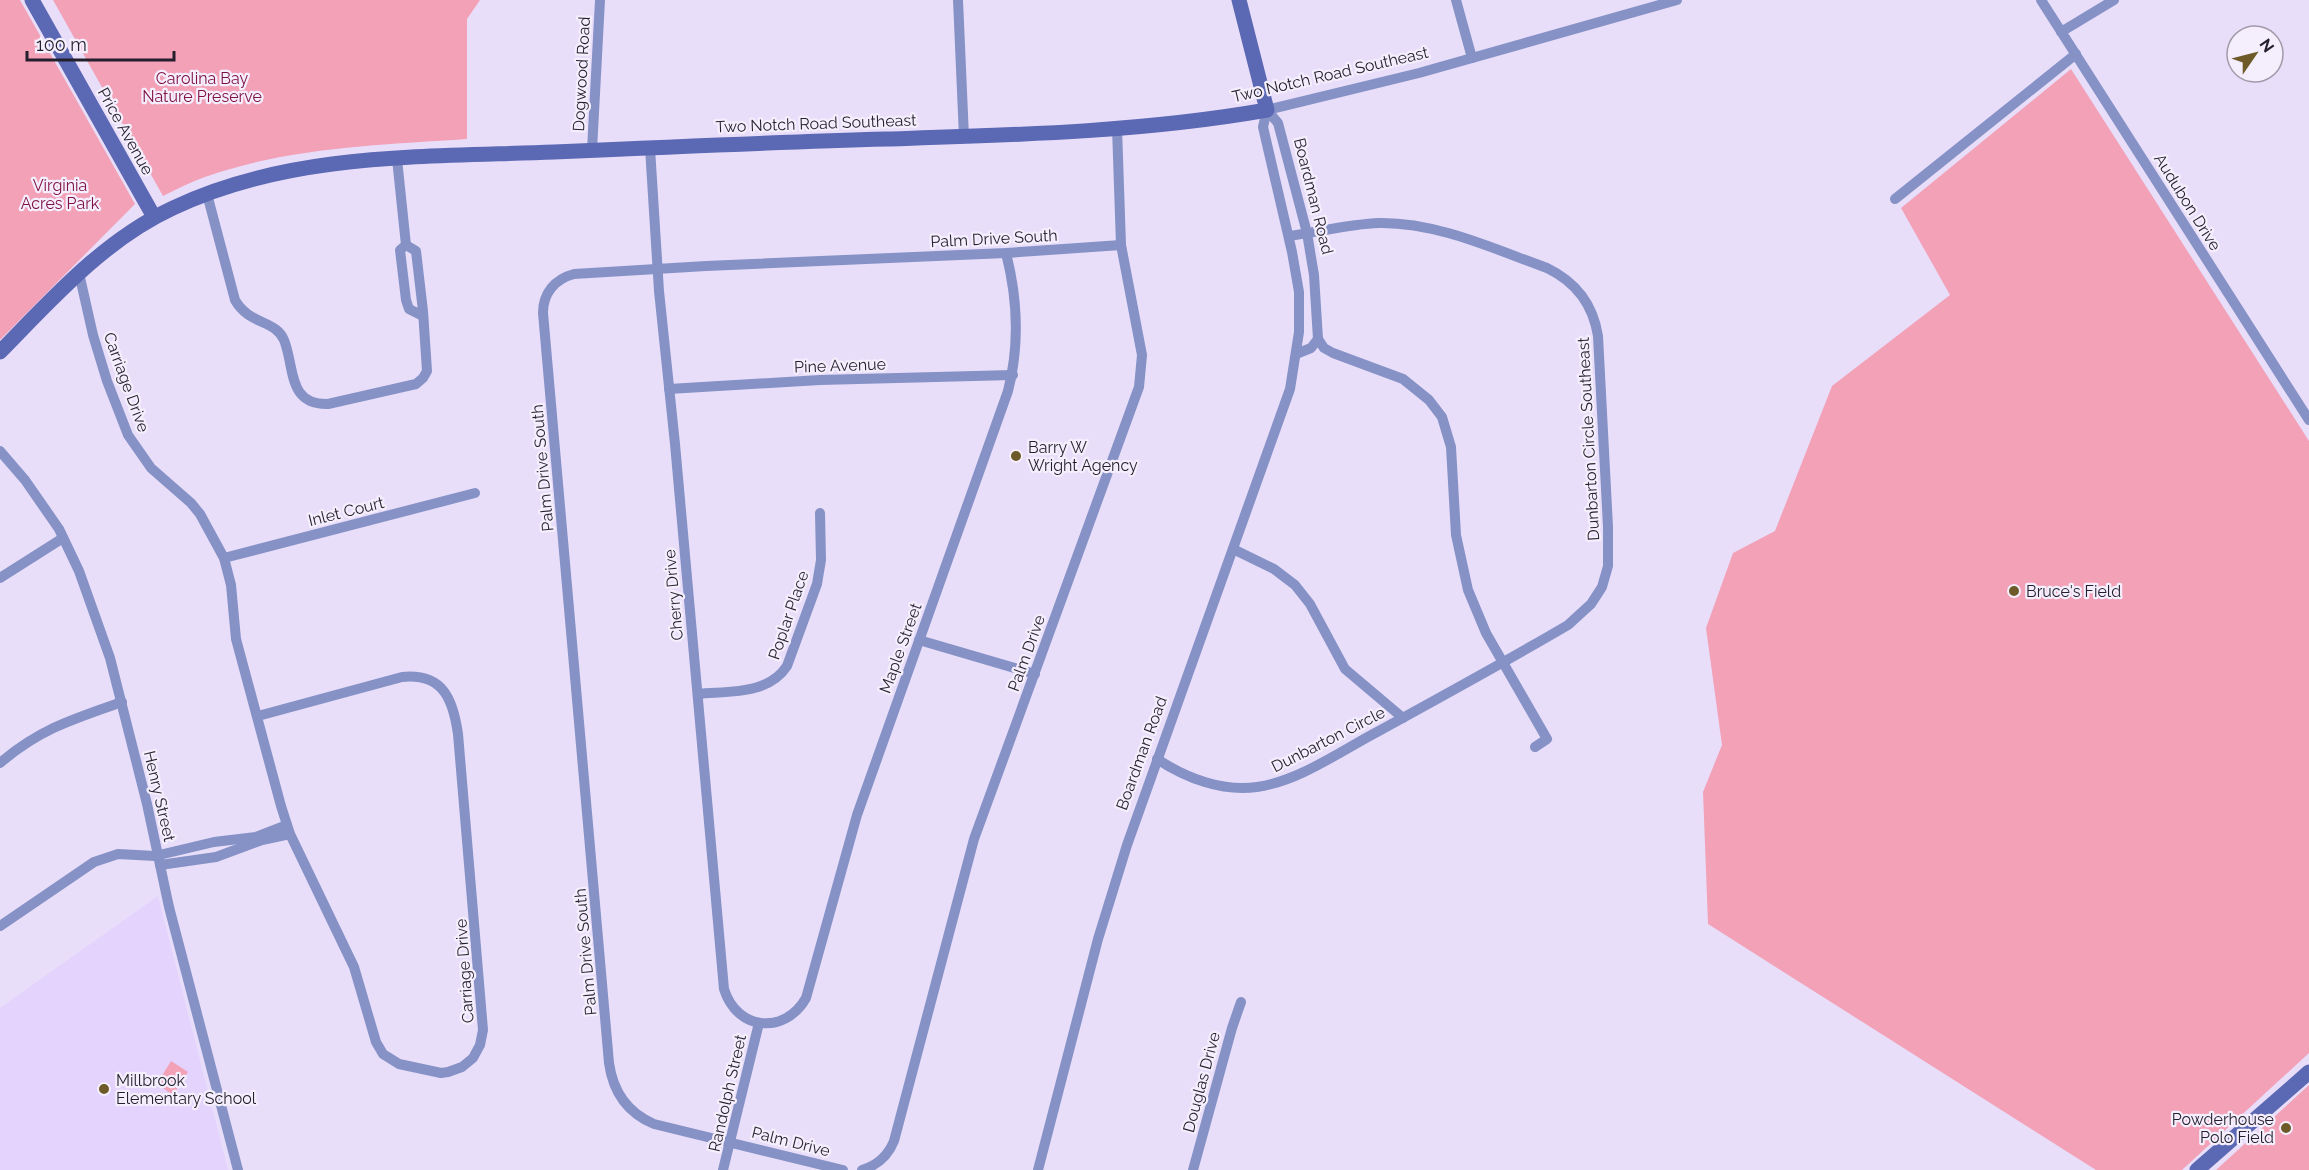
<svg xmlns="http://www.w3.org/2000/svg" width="2309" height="1170" font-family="Raleway,sans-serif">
  <rect width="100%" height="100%" fill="#e9defa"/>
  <polygon fill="#e4d3fd" points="158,896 228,1170 0,1170 0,1008"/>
  <g fill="#f2a1b7">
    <polygon points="0,0 20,0 135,204 0,340"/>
    <path d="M53,0h427l-13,19v120c-87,6 -178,8 -262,38 -14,5 -28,12 -42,19z"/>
    <polygon points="2071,69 2309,441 2309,1053 2182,1170 2096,1170 1708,924 1703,792 1722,745 1706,628 1733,553 1775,531 1832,386 1950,295 1901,208"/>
    <polygon points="171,1061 188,1072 173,1095 157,1084"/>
    <polygon points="2309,1085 2309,1170 2216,1170"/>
  </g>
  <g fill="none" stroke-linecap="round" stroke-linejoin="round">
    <g stroke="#8692c6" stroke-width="10">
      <polyline points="958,0 964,137"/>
      <polyline points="1456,0 1472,58"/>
      <polyline points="2041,0 2309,420"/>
      <polyline points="2061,32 2114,0"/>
      <polyline points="1267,110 1419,73 1677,0"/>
      <polyline points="1267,110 1278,123 1307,233 1314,275 1318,339 1311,348 1296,354"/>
      <path d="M650,148l9,143 16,153 49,545c13,42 61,46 82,9l51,-183 151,-424c12,-47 10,-91 -2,-138"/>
      <polyline points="592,150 600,0"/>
      <path d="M207,194l28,106c14,25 41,20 49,40 11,27 3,65 44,64l88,-20 7,-6 4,-7 -4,-60 -7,-60 -10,-6 -9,-86"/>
      <polyline points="1895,199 2076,54"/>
      <polyline points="406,245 400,250 406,300 409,309 423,316"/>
      <path d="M79,273l14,62 14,46 21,54 23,33 40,35 9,11 24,44 7,27 5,54 45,167 9,28 64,133 22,75 7,12 16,10 42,9 7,-1 14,-5 11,-9 7,-13 3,-15 -25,-296c-5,-35 -15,-61 -56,-57l-144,39"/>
      <polyline points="1318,339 1324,348 1333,353 1403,379 1429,400 1442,417 1451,447 1456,535 1468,590 1486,633 1547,739 1535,747"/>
      <polyline points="669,389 820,380 1013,375"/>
      <polyline points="0,451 25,480 59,529 79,571 110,658 147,804 169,907 238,1170"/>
      <polyline points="1233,549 1274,569 1295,585 1310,604 1345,669 1403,718"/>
      <polyline points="224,558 475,493"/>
      <polyline points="0,578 63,538"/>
      <polyline points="919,640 1035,674"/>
      <path d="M698,694c31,-3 70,1 89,-28l30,-82 4,-24 -1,-47"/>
      <path d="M1157,759c29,19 65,33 100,28 42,-6 82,-35 120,-55 64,-35 128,-70 191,-107l23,-21 11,-17 6,-21v-39l-10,-191c-5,-32 -22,-54 -51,-68 -53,-19 -110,-46 -168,-45 -30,1 -60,9 -90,13"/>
      <path d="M0,763c40,-34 73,-44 122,-61"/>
      <polyline points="160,865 216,857 262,840 290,834"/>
      <polyline points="0,926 94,862 118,854 155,856 214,842 256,837 287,825"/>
      <polyline points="723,1170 759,1023"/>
      <path d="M843,1170l-189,-46c-26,-11 -41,-32 -45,-61l-66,-750c0,-20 12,-34 31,-39l132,-8 300,-13 115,-8"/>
      <path d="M862,1170c16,-5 26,-14 32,-29l80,-302 165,-452 3,-32 -21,-110 -4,-117"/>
      <polyline points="1038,1170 1098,939 1127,845 1290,389 1299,332 1299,292 1292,252 1263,127 1267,110"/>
      <polyline points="1193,1170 1232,1028 1241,1002"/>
    </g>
    <g stroke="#5b68b4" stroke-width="15">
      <polyline points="32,0 154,217"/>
      <path d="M0,352c53,-54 104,-112 173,-144 117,-56 255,-51 381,-56 111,-5 222,-10 333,-13 127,-4 255,-7 380,-29l-28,-110"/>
      <polyline points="2197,1170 2309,1072"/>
    </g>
  </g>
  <g fill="#6d5a28" stroke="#f4eefd" stroke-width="2">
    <circle cx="1016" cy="456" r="6"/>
    <circle cx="2014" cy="591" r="6"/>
    <circle cx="104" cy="1089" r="6"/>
    <circle cx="2286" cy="1128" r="6"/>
  </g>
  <g text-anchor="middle" stroke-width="4.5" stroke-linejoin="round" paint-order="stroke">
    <g font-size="16" fill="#241f2c" stroke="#f4eefd">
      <text transform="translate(581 74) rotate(-87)" y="6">Dogwood Road</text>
      <text transform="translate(1330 74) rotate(-13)" y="6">Two Notch Road Southeast</text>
      <text transform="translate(816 123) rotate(-2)" y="6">Two Notch Road Southeast</text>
      <text transform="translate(126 131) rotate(61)" y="6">Price Avenue</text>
      <text transform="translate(1314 196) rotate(76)" y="6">Boardman Road</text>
      <text transform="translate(2188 202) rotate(58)" y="6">Audubon Drive</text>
      <text transform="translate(994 238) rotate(-3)" y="6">Palm Drive South</text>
      <text transform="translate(840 365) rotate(-2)" y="6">Pine Avenue</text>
      <text transform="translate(127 382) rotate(70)" y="6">Carriage Drive</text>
      <text transform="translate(1588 439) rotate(-93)" y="6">Dunbarton Circle Southeast</text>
      <text transform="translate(542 468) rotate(-95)" y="6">Palm Drive South</text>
      <text transform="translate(346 511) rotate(-14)" y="6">Inlet Court</text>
      <text transform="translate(673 595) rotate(-95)" y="6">Cherry Drive</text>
      <text transform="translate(788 615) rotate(-71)" y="6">Poplar Place</text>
      <text transform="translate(900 648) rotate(-70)" y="6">Maple Street</text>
      <text transform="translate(1026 653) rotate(-70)" y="6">Palm Drive</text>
      <text transform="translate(1328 739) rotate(-27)" y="6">Dunbarton Circle</text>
      <text transform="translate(1141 753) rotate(-70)" y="6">Boardman Road</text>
      <text transform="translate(160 796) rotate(77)" y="6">Henry Street</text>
      <text transform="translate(585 952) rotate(-95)" y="6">Palm Drive South</text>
      <text transform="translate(464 971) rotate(-94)" y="6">Carriage Drive</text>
      <text transform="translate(1201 1082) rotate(-75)" y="6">Douglas Drive</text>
      <text transform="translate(727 1093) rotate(-77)" y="6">Randolph Street</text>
      <text transform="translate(791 1141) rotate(14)" y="6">Palm Drive</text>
    </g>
    <g font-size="16" fill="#7f1141" stroke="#f4eefd">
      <text x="202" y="84">Carolina Bay<tspan x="202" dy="18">Nature Preserve</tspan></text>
      <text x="60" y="191">Virginia<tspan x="60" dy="18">Acres Park</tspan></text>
    </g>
    <g font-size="16" fill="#241f2c" stroke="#f4eefd" text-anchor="start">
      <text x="1028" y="453">Barry W<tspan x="1028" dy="18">Wright Agency</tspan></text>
      <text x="2026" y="597">Bruce's Field</text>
      <text x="116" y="1086">Millbrook<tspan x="116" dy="18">Elementary School</tspan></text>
      <text x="2274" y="1125" text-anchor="end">Powderhouse<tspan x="2274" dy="18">Polo Field</tspan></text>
    </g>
  </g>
  <g transform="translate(2255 54) rotate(55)"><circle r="28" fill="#f4eefd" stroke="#a19ba9" stroke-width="1.5"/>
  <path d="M0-4.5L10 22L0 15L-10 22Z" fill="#6d5a28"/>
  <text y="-9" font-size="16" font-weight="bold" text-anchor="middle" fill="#241f2c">N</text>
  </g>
  <path d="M27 51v9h147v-9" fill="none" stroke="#241f2c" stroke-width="3"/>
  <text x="36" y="51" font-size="18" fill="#241f2c" stroke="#f4eefd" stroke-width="4.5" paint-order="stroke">100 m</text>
</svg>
